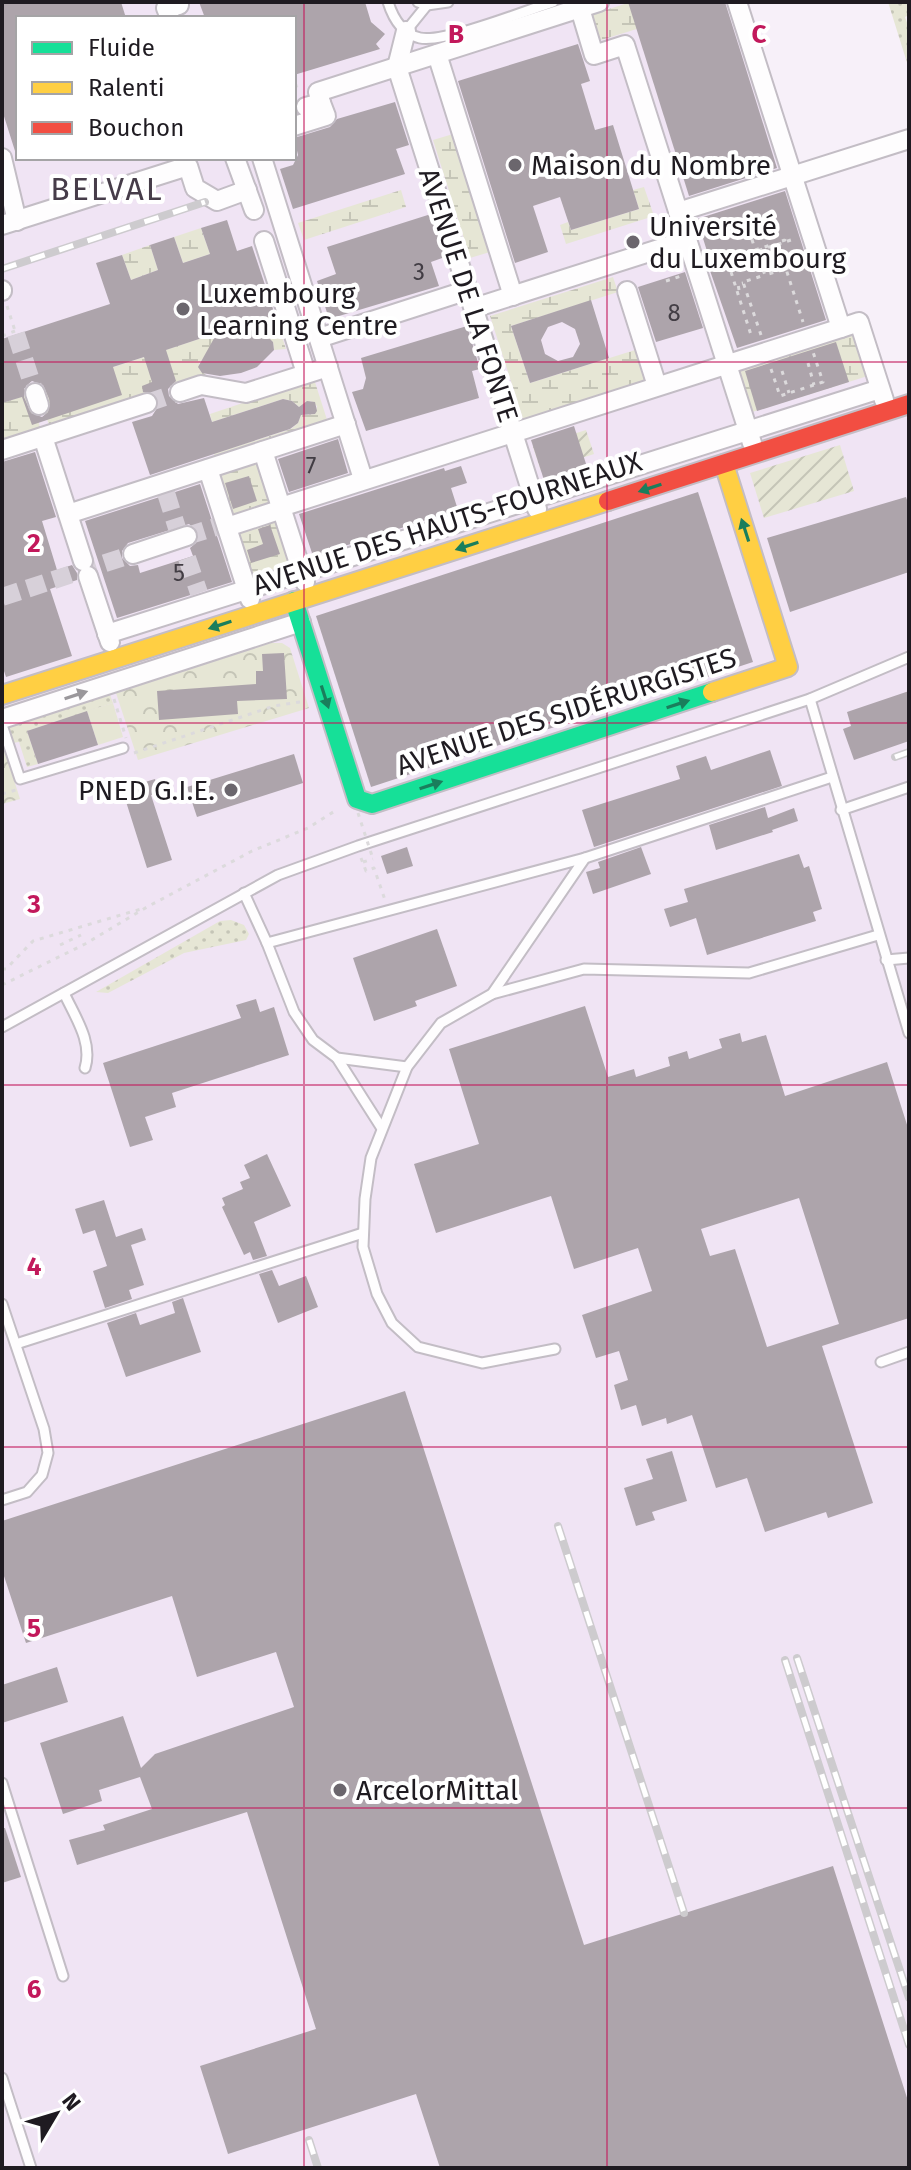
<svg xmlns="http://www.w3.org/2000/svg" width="911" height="2170" font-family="'Fira Sans',sans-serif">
  <defs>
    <pattern id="grass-dots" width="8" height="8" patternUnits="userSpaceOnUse" patternTransform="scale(2)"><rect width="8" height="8" fill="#e6e6d5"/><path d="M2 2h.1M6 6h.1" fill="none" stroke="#c5c5b7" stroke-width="1.8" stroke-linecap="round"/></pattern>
    <pattern id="forest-crowns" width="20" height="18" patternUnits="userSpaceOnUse" patternTransform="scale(2)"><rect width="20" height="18" fill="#e6e6d5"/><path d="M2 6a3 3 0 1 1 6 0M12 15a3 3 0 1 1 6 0" fill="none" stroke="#c5c5b7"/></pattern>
    <pattern id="wetland-marsh" width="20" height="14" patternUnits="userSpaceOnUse" patternTransform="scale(2)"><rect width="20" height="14" fill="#e6e6d5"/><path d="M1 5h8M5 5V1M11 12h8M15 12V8" fill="none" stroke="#c5c5b7"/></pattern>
    <pattern id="garden-furrows" width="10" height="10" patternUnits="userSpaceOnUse" patternTransform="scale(2)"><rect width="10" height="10" fill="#e6e6d5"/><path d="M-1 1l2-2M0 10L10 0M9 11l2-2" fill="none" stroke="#c5c5b7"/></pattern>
  </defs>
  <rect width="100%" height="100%" fill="#f7f0f9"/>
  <path fill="#f0e4f4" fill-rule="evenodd" d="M2,2h735l106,334 14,-4 26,80 26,-8v1764h-907zM18,18h276v140h-276z"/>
  <g fill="url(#grass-dots)">
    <polygon points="888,2 909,2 909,15 905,17 909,28 909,69"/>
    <polygon points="110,695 113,703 27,731 38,764 27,767 19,742 13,743 8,727"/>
    <polygon points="231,920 244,925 249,934 246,940 184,953 108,993 96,992 220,921"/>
  </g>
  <g fill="url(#forest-crowns)">
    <polygon points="271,643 282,643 290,648 309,708 138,760 116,693"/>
    <polygon points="2,742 20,799 2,804"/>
  </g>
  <g fill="url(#wetland-marsh)">
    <polygon points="631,2 724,2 598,41 590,15"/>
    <polygon points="453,134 490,252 470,258 433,140"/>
    <polygon points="644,187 654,216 566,244 560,225 568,222 571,230 639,209 633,190"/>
    <polygon points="401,190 406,207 304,240 298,223"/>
    <polygon points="201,228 210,254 183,263 174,237"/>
    <polygon points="150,245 158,270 131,280 122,255"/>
    <polygon points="613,277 618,292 511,326 530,383 635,350 646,383 524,422 490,316"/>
    <polygon points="275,315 286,349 274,350 273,342 260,336 259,320"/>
    <polygon points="223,331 212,349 199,363 200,370 206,375 49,425 38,392"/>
    <polygon points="857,332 871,375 749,413 735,370"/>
    <polygon points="314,379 329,426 216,463 214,454 291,429 298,423 301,415 315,414 317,406 311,401 299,407 292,401 283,399 212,422 210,414"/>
    <polygon points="30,394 40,427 2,440 2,403"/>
    <polygon points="263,462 277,505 229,521 215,477"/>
    <polygon points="280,515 295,562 248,578 232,531"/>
  </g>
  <g fill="url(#garden-furrows)">
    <polygon points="586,430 594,454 541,471 533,447"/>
    <polygon points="840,445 854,491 764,518 750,473"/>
  </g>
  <polygon fill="#e6e6d5" points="113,703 123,737 98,745 87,711"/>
  <g fill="#ada4ab" fill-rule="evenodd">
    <polygon points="2,2 121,2 126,18 18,18 18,151 15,151 2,110"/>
    <polygon points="199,2 365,2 371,22 385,34 376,44 380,49 294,75 294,18 205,18"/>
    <polygon points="628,2 725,2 777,168 689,196"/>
    <polygon points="578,44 590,81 581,84 595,130 613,125 639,209 571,230 560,197 533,206 548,252 515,263 458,81"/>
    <polygon points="395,102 409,145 396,149 405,174 293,209 280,169 293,165 298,155 294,138 330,127 337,119"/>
    <polygon points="785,191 826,320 737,348 708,265 711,264 697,219"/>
    <polygon points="431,214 445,257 431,262 439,286 329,319 317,281 336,274 327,247"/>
    <path d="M227,220l10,31 15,-5 23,69 -33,11 28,13 3,3 1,8 -17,17 -16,6 -21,3 -18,-3 -4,-6 19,-34 -51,17 10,31 -8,8 1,7 9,8 26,-6 8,24 71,-23 9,2 7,6 8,-6 8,1 2,9 -2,3 -14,1 -3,8 -8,6 -140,46 -18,-53 20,-6 7,-11 -3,-10 -13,-3 -1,-6 10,-4 -8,-25 -31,10 9,28 -90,30 -10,-28 -20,6v-64l108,-35 -14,-41 26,-8 9,25 27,-10 -8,-25 24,-8 9,26 27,-9 -9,-26zM32,381l11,4 7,16 -2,11 -6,5 -11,-4 -7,-16 2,-11z"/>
    <polygon points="685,272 703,328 656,342 638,287"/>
    <path d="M591,300l18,58 -79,25 -19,-57zM562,322l13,7 5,15 -7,13 -15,4 -13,-7 -4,-14 7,-13z"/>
    <polygon points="467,326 480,369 472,371 479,398 366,431 352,392 363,389 366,378 361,358"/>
    <polygon points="836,342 849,382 757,411 745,371"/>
    <polygon points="574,426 587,467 544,480 531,440"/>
    <polygon points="338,439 348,473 289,492 278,459"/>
    <polygon points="35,452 56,517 42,521 57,570 72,565 77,573 77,580 50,589 72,656 6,677 2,665 2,462"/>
    <polygon points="461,466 467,483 451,488 458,510 313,556 299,514 444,468 445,471"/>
    <polygon points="249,476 257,501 233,509 225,483"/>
    <path d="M200,484l32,98 -115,36 -32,-97zM189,524l10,9 -3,10 -6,5 3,8 -53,17 -2,-8 -8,1 -8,-8v-7l6,-8z"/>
    <polygon points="698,492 753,662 371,787 316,616"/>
    <polygon points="906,497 909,506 909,572 790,612 767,538"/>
    <polygon points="270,525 280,554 251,563 247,550 263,544 258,529"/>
    <polygon points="284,653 287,699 237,701 238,714 159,720 157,691 256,684 256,671 263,671 262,654"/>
    <polygon points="909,691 909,741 854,760 843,729 851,726 847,712"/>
    <polygon points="87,711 98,745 38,764 27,731"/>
    <polygon points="770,750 782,786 594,847 582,810 680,779 676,766 706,756 711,770"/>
    <polygon points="294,754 303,783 197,817 187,787"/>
    <polygon points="155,779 159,793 151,795 172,860 147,868 122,789"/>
    <polygon points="765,807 768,818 794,808 798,821 772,830 773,832 716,850 709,825"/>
    <polygon points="407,847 413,866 387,874 381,856"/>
    <polygon points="641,847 651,874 593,894 586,872 600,868 598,862"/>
    <polygon points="799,854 804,868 809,866 822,909 813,912 816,921 707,955 696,918 670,927 664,909 688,902 684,889"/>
    <polygon points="437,929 457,986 415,1001 417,1006 374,1021 353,958"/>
    <polygon points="256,999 260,1012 274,1007 289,1055 172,1093 176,1107 145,1117 153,1140 130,1147 103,1063 241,1018 236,1005"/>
    <path d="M585,1006l23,71 26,-8 2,8 34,-11 -2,-9 19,-6 2,8 33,-11 -3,-9 21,-6 2,9 24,-7 19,61 102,-34 22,69v187l-87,28 51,157 -45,15 -2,-6 -61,20 -18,-54 -31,10 -24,-73 -25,9 -1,-6 -24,8 -6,-21 -15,5 -7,-25 14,-5 -9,-29 -23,7 -14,-43 70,-24 -14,-43 -64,21 -23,-73 -115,37 -22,-69 65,-20 -30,-95zM799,1198l40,126 -72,23 -32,-98 -25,7 -9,-27z"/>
    <polygon points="267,1154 291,1206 254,1222 267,1256 253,1260 250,1252 244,1255 222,1207 225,1205 222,1198 243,1189 240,1182 250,1178 244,1165"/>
    <polygon points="104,1200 116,1237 142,1228 146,1240 131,1245 144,1285 129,1290 132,1299 105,1308 93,1271 107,1266 95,1230 83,1234 75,1209"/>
    <polygon points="272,1270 279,1286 306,1276 318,1307 278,1323 259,1274"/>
    <polygon points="183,1298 201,1352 126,1377 107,1323 136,1313 140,1325 175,1313 172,1302"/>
    <polygon points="405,1391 584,1945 833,1866 909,2104 909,2168 440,2168 416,2094 228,2154 200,2066 316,2029 247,1812 77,1865 69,1840 105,1830 103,1825 152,1809 140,1777 99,1790 102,1801 63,1814 40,1743 123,1716 141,1768 155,1754 294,1707 276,1652 197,1677 172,1596 26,1643 2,1570 2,1521"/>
    <polygon points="672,1451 687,1501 652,1512 655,1520 636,1526 624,1488 653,1479 646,1459"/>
    <polygon points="57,1667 68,1702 2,1723 2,1685"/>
    <polygon points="2,1828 5,1828 21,1877 2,1883"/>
  </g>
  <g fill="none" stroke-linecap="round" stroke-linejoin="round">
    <g stroke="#d7d0d9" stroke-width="18" stroke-dasharray="18 9" stroke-linecap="butt">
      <polyline points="16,334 35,393"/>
      <polyline points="147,403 180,392"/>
      <polyline points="166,493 177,528"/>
      <polyline points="187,536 222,525"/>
      <polyline points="187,558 199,593"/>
      <polyline points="2,597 133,554"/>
    </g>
    <defs>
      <g id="lane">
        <path d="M388,2c5,16 14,32 32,36 25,5 105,-27 133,-36"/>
        <polyline points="418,2 427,5 448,2"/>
        <polyline points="406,31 427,5"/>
        <polyline points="810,699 909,1033"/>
        <polyline points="2,725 20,779 123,748"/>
        <polyline points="841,810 909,787"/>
        <polyline points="585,858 832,777"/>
        <polyline points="244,893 267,943 294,1012 313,1040 337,1058 407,1067"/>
        <polyline points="267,943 585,858 492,994 441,1023 407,1067 371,1158 365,1199 363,1247 377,1294 392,1323 418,1347 482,1363 555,1349"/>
        <polyline points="886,960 909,958"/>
        <path d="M64,993c11,24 29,49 21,75"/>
        <polyline points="492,994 584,969 749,973 878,935"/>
        <polyline points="2,1027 278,875 358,846 810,699 909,657"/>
        <polyline points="337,1058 381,1127"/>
        <polyline points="2,1304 44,1429 48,1453 42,1475 27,1492 2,1500"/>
        <polyline points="16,1344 363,1233"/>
        <polyline points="881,1362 909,1352"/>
        <polyline points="2,1783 63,1976"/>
        <polyline points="2,2078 31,2168"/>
      </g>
      <g id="street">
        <polyline points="578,2 594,55 625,45 752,443"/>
        <polyline points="737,2 841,328 859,322 884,400"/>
        <polyline points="170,18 166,8 179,5"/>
        <polyline points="406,31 397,67 537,509"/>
        <polyline points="437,54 513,296"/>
        <polyline points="321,103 318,92 599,2"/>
        <polyline points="294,126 326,116 321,103 306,107"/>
        <polyline points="2,158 17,221"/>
        <polyline points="235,158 254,210"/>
        <polyline points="262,158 363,479"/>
        <polyline points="678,212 909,139"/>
        <polyline points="2,225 188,166 195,188 217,201 247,190"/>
        <polyline points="264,241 306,373"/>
        <polyline points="2,290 2,291"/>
        <polyline points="627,291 657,386"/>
        <polyline points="474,308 687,240"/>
        <polyline points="319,338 468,290"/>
        <polyline points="180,392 201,385 246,393 328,367"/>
        <polyline points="35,393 39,405"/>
        <polyline points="43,437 83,561"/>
        <polyline points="2,450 147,403"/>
        <polyline points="263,451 305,582"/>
        <polyline points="208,469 250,599"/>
        <polyline points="281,507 841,328"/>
        <polyline points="68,514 346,424"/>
        <polyline points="227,527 282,509"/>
        <polyline points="133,554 187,536"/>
        <polyline points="88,576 110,642"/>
        <polyline points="107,634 880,389"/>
        <polyline points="2,719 301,622"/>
      </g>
      <polyline id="fast" points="294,601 357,799 372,804 712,692"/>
      <g id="slow">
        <polyline points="712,692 788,667 724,464"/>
        <polyline points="2,695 608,501"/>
      </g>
      <polyline id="jam" points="608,501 909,404"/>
    </defs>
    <use href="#lane" stroke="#c3bdc5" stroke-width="13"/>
    <use href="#street" stroke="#c3bdc5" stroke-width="22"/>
    <use href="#fast" stroke="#c3bdc5" stroke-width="22"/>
    <use href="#slow" stroke="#c3bdc5" stroke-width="22"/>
    <use href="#jam" stroke="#c3bdc5" stroke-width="22"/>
    <g stroke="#dcdadc" stroke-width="3" stroke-dasharray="4 6" stroke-linecap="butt">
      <polyline points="294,87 299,85"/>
      <polyline points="749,230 758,259"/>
      <polyline points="782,241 785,240 783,234"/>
      <polyline points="725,253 751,335"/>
      <polyline points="736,256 774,244"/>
      <polyline points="711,266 794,239"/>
      <polyline points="786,269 793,266 794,271"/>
      <polyline points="763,270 765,275 786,269 803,322"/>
      <polyline points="666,281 681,276"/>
      <polyline points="739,290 738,284 743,283"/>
      <polyline points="7,306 16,334"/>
      <polyline points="761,335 743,282 765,275"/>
      <polyline points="2,336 15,331"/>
      <polyline points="808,363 814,385"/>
      <polyline points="771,369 780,396 823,382 813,352"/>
      <polyline points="782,371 789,393"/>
      <polyline points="114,699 126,738"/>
      <polyline points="134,753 274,706 306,701"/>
      <polyline points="2,794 16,790"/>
      <polyline points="361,858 366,871 374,868 385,900"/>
      <polyline points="363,862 373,859"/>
      <polyline points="60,945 81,935"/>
      <polyline points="2,969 6,969 33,941 141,909"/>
      <polyline points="2,985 85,944 147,907 252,851 308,828 338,809"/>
    </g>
    <use href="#lane" stroke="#fefdfe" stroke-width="9"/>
    <use href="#street" stroke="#fefdfe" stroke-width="18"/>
    <use href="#fast" stroke="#16e098" stroke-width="18"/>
    <use href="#slow" stroke="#ffcf43" stroke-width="18"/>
    <use href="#jam" stroke="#f24e42" stroke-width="18"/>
    <defs>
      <g id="rail">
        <polyline points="2,269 205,202"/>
        <polyline points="895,757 909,752"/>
        <polyline points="558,1526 684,1913"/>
        <polyline points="797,1658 909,1998"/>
        <polyline points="785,1660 909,2045"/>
        <polyline points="309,2140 318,2168"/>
      </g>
    </defs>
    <use href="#rail" stroke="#cdcbce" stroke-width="8"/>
    <use href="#rail" stroke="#fff" stroke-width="5" stroke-dasharray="15" stroke-linecap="butt"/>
    <polyline stroke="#dcdadc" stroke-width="3" stroke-dasharray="4 6" stroke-linecap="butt" points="358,813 373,859"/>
  </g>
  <defs><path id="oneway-solid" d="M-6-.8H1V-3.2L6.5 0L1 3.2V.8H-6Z" transform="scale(2)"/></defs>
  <g fill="#1a7e5c">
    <use href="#oneway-solid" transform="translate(650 488) rotate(162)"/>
    <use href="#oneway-solid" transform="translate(745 530) rotate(-108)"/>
    <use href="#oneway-solid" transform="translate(467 546) rotate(162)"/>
    <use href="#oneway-solid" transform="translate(220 625) rotate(162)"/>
    <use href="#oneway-solid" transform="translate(325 697) rotate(72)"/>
    <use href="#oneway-solid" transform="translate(678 704) rotate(-18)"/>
    <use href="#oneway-solid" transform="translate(431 785) rotate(-18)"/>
  </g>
  <use fill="#9a979b" href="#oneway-solid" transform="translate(76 695) rotate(-18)"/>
  <path fill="none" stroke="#c2185b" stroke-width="2" stroke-opacity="0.55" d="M304,2v2166M607,2v2166M2,362h907M2,723h907M2,1085h907M2,1447h907M2,1808h907"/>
  <g fill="#6b666d" stroke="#fff" stroke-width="3">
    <circle cx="515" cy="165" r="8"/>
    <circle cx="633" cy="242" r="8"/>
    <circle cx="183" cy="309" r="8"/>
    <circle cx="231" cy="790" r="8"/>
    <circle cx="340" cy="1790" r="8"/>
  </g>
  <g text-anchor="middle" stroke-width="8" stroke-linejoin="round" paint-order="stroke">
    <g font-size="24" fill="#423d44">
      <text x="419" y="280">3</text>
      <text x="674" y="321">8</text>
      <text x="311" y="474">7</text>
      <text x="179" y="581">5</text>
    </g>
    <g font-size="28" fill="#1f1b21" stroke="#fff" text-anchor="start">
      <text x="531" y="175">Maison du Nombre</text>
      <text x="649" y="236">Université<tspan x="649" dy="32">du Luxembourg</tspan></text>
      <text x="199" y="303">Luxembourg<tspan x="199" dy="32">Learning Centre</tspan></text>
      <text x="215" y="800" text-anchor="end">PNED G.I.E.</text>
      <text x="356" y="1800">ArcelorMittal</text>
    </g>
    <g font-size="28" fill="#1f1b21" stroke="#fff">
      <text transform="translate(469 295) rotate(72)" y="10">AVENUE DE LA FONTE</text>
      <text transform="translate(447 523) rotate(-18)" y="10">AVENUE DES HAUTS-FOURNEAUX</text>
      <text transform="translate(566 711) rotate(-18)" y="10">AVENUE DES SIDÉRURGISTES</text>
    </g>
    <g font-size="32" letter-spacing="2" fill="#463c49" stroke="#fff">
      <text x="107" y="200">BELVAL</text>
    </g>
  </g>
  <g font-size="26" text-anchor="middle" font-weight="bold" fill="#c2185b" stroke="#fff" stroke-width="8" stroke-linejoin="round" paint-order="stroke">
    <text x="456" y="43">B</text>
    <text x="759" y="43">C</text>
    <text x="34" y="552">2</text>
    <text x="34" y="913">3</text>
    <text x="34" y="1275">4</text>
    <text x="34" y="1637">5</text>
    <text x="34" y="1998">6</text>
  </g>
  <rect width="911" height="2170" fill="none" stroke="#1f1b21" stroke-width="8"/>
  <rect x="16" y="16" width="280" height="144" fill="#ffffff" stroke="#a5a4a6" stroke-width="2"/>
  <rect x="32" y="42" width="40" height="12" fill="#16e098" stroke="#a5a4a6" stroke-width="2"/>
  <text x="88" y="56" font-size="24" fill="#1f1b21">Fluide</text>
  <rect x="32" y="82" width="40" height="12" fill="#ffcf43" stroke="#a5a4a6" stroke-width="2"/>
  <text x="88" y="96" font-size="24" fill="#1f1b21">Ralenti</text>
  <rect x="32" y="122" width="40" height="12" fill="#f24e42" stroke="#a5a4a6" stroke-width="2"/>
  <text x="88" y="136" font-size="24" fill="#1f1b21">Bouchon</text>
  <g transform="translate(56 2114) rotate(52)" stroke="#ffffff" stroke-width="6" paint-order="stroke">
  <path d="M0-6L14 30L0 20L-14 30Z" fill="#1f1b21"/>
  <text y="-12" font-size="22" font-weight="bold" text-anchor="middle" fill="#1f1b21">N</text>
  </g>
</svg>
